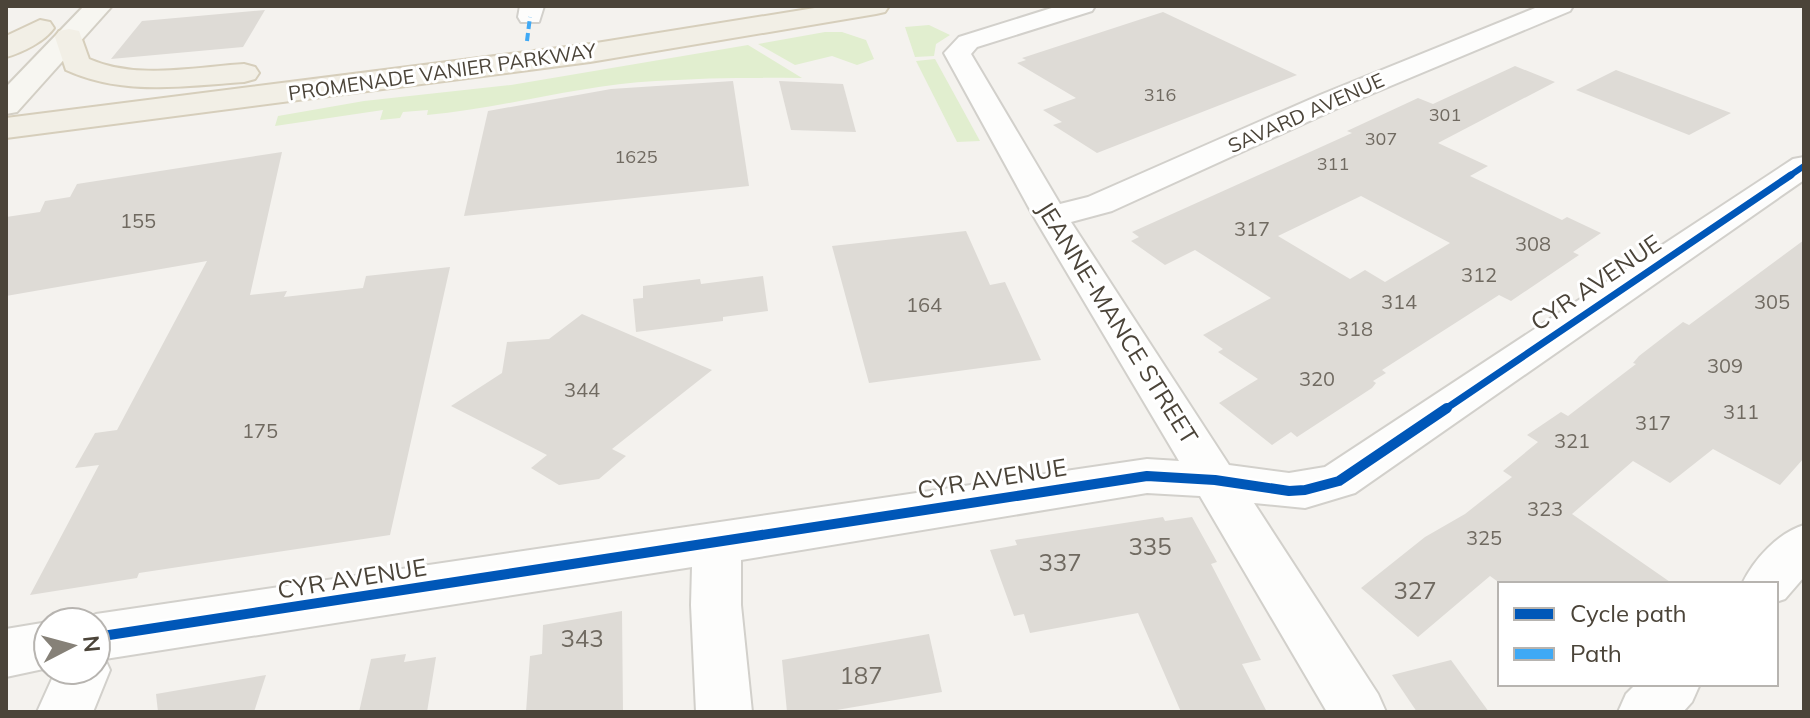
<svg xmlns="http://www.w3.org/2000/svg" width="1810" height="718" font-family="Mulish,sans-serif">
  <rect width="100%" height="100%" fill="#f4f2ee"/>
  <g fill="#e1eecf">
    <polygon points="929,25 950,35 936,44 934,56 915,57 905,27"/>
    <polygon points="825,32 842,32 866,40 874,59 857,65 832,56 795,65 758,44"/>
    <path d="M748,45l54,33c-49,-1 -99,0 -146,3 -77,4 -152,27 -229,34l1,-5 -25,2 -3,6 -20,2 3,-10 -108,16 3,-10 86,-15 147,-16z"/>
    <polygon points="935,59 980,141 957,142 916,61"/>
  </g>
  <g fill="#dedbd6" fill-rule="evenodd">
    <polygon points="265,10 243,47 111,59 142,21"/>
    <polygon points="1163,12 1297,75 1097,153 1053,125 1062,122 1043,110 1076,98 1017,63 1026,60 1022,58"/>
    <path d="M1515,66l40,16 -117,61 50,23 -18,10 92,44 5,-3 34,16 -28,19 6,3 -68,46 -12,-6 -117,75 4,3 -13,8 3,2 -4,5 -75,49 -6,-5 -19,13 -53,-42 39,-24 -40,-27 5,-3 -20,-14 68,-37 -76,-48 -30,15 -34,-24 8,-4 -7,-5 220,-99 -5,-2 71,-33 15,6zM1361,196l89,47 -65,39 -20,-12 -15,9 -72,-43z"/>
    <polygon points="1616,70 1731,113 1689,135 1576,90"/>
    <polygon points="733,81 749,186 464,216 488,111 611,89"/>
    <polygon points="779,81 843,84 856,132 791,130"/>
    <polygon points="282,152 250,295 287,291 284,297 363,288 366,276 450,267 390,535 139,573 137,578 30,595 99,465 75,468 95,433 117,430 207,261 6,296 6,217 40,212 45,201 70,197 77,184"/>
    <polygon points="966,231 990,285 1005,282 1041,360 869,383 832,246"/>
    <polygon points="1804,240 1804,458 1780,485 1713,449 1670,483 1633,461 1572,514 1673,584 1501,584 1490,576 1418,637 1361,588 1425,537 1465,514 1512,477 1503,471 1538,442 1527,435 1561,412 1568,416 1636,364 1633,363 1639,356 1683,322 1689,325"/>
    <polygon points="763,276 768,311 723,317 723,321 636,332 633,299 643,298 643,286 700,279 701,284"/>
    <polygon points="582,314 712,370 612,449 626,456 599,479 559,485 531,468 547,455 451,406 502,373 507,342 549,339"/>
    <polygon points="1163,517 1165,521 1192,517 1217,562 1211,564 1261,660 1242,664 1267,712 1181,712 1138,613 1030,633 1024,614 1014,616 990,550 1017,545 1015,540"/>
    <polygon points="622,611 623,712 526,712 530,656 542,654 543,625"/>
    <polygon points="929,634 942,692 825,712 787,712 782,660"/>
    <polygon points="406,654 404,662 436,657 427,712 359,712 371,659"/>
    <polygon points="1451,660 1489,712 1417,712 1392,675"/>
    <polygon points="266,675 254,712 158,712 156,694"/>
  </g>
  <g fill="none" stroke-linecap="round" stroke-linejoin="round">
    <defs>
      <g id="street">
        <polygon points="520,6 544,6 539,22 521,22 518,17"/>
        <polygon points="1058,6 1095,6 1092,11 977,47 971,54 1060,204 1088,197 1320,95 1540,6 1573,6 1570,11 1340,107 1112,211 1071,222 1229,465 1289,473 1325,467 1793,159 1804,157 1804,180 1355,493 1305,508 1254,503 1378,694 1386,712 1327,712 1200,496 1147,493 741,560 741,605 752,712 696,712 691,605 692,567 105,659 110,670 93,712 37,712 56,670 96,670 96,622 77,622 96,614 1147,459 1179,461 1034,217 944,53 959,37"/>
        <path d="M1804,525v52l-19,22 -9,3v-18h-34c12,-25 36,-51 62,-59z"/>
        <polygon points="48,622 48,668 6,677 6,629"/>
        <polygon points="1636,684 1700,684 1692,702 1683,712 1618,712 1626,694"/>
      </g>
      <polygon id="secondary" points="84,6 112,6 17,112 6,114 6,87"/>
      <g id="primary">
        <polygon points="827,6 889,6 885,12 876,14 590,62 6,138 6,118 590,44"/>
        <path d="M40,20l10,2 4,6c-9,13 -32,25 -48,29v-21z"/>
        <path d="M69,29l10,2 10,28c47,21 105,8 155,5l11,3 4,6 -4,6 -11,3c-60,4 -122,14 -178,-12l-11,-33 4,-6z"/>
      </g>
    </defs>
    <use href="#street" stroke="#d2d0cb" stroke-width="4"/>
    <use href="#secondary" stroke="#d3cfc5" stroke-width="4"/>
    <use href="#primary" stroke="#d6cebb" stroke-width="4"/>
    <use href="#street" fill="#fdfdfc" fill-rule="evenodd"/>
    <use href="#secondary" fill="#f7f6f1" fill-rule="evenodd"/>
    <use href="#primary" fill="#f2efe6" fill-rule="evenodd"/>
    <polyline stroke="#3fa9f5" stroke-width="4" stroke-dasharray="8 4" stroke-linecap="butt" points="527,41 530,17"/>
    <defs>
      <polyline id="cycleway-far2" points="1788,177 1804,166"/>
      <polyline id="cycleway-far1" points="1444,410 1791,175"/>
      <polyline id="cycleway" points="96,637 1147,476 1215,480 1289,491 1305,490 1339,481 1447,408"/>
    </defs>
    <use href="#cycleway-far2" stroke="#fff" stroke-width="9"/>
    <use href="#cycleway-far1" stroke="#fff" stroke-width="12"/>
    <use href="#cycleway" stroke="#fff" stroke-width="15"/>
    <use href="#cycleway-far2" stroke="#0057b8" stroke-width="6"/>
    <use href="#cycleway-far1" stroke="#0057b8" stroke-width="7"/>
    <use href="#cycleway" stroke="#0057b8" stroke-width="10"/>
  </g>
  <g text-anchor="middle" stroke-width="6" stroke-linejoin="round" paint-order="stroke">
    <g font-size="18" fill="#706a61">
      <text x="1160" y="101">316</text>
      <text x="1445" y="121">301</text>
      <text x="1381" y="145">307</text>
      <text x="636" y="163">1625</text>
      <text x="1333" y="170">311</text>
    </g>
    <g font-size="20" fill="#4b4439" stroke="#fff">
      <text transform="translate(442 72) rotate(-8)" y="7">PROMENADE VANIER PARKWAY</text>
      <text transform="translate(1306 113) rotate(-24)" y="7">SAVARD AVENUE</text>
    </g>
    <g font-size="20" fill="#706a61">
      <text x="138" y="228">155</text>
      <text x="1252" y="236">317</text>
      <text x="1533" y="251">308</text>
      <text x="1479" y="282">312</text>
      <text x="1399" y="309">314</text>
      <text x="1772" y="309">305</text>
      <text x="924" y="312">164</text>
      <text x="1355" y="336">318</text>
      <text x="1725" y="373">309</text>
      <text x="1317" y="386">320</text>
      <text x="582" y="397">344</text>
      <text x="1741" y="419">311</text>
      <text x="1653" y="430">317</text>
      <text x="260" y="438">175</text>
      <text x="1572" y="448">321</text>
      <text x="1545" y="516">323</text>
      <text x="1484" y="545">325</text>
    </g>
    <g font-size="24" fill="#4b4439" stroke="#fff">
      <text transform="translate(1596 283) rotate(-34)" y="8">CYR AVENUE</text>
      <text transform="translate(1117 323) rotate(58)" y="8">JEANNE-MANCE STREET</text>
      <text transform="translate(992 479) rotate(-9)" y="8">CYR AVENUE</text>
      <text transform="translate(352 579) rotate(-9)" y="8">CYR AVENUE</text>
    </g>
    <g font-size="24" fill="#706a61">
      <text x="1150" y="555">335</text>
      <text x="1060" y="571">337</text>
      <text x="1415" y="599">327</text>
      <text x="582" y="647">343</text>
      <text x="861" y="684">187</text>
    </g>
  </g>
  <rect width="1810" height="718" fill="none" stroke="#4b4439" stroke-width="16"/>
  <rect x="1498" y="582" width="280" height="104" fill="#ffffff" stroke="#b7b4b0" stroke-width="2"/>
  <rect x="1514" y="608" width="40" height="12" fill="#0057b8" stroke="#b7b4b0" stroke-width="2"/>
  <text x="1570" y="622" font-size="24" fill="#4b4439">Cycle path</text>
  <rect x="1514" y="648" width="40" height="12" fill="#3fa9f5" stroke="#b7b4b0" stroke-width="2"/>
  <text x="1570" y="662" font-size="24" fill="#4b4439">Path</text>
  <g transform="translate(72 646) rotate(84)"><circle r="38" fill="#ffffff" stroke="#b7b4b0" stroke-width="2"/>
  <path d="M0-6L14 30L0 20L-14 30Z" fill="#868178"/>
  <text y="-12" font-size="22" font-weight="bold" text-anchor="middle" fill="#4b4439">N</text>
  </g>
</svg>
